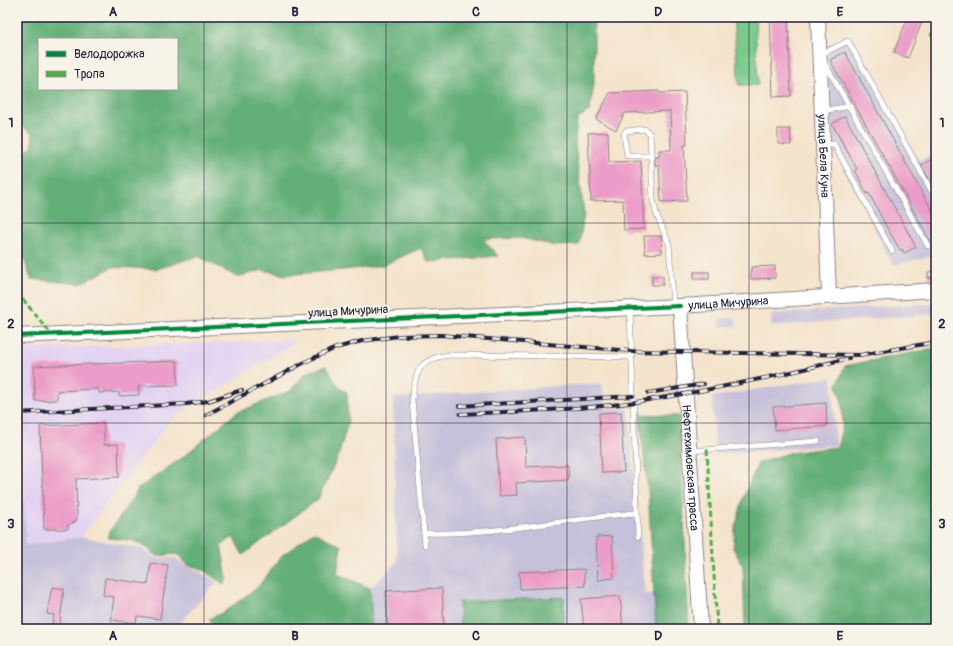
<svg xmlns="http://www.w3.org/2000/svg" width="953" height="646" font-family="Pangolin,sans-serif">
  <rect width="100%" height="100%" fill="#f7f3e8"/>
  <filter id="ink" filterUnits="userSpaceOnUse"><feTurbulence type="fractalNoise" baseFrequency=".025" numOctaves="2"/><feDisplacementMap in="SourceGraphic" scale="8" xChannelSelector="R" yChannelSelector="G"/><feConvolveMatrix kernelMatrix="1 2 1 2 8 2 1 2 1" color-interpolation-filters="sRGB"/></filter>
  <filter id="wash" filterUnits="userSpaceOnUse"><feTurbulence type="fractalNoise" baseFrequency=".012" numOctaves="4" result="noise"/><feDisplacementMap in="SourceGraphic" scale="16" xChannelSelector="R" yChannelSelector="G"/><feGaussianBlur stdDeviation="0.9" result="paint"/><feColorMatrix in="noise" values="0 0 0 0 0 0 0 0 0 0 0 0 0 0 0 0 0 1.4 0 .05"/><feComposite in="paint" operator="in"/></filter>
  <g filter="url(#wash)">
    <rect width="100%" height="100%" fill="#f4e3cb"/>
    <polygon fill="#e3d3f2" points="298,340 171,419 81,537 26,545 24,501 17,501 17,349"/>
    <g fill="#c6c0da">
      <polygon points="848,39 919,161 936,152 936,255 893,265 836,154 833,153 827,45"/>
      <polygon points="935,303 936,314 772,326 771,314"/>
      <polygon points="720,318 736,318 736,326 720,327"/>
      <polygon points="832,377 836,445 716,454 712,397"/>
      <polygon points="602,383 606,409 628,409 645,594 655,593 656,629 563,629 564,597 459,602 460,629 372,629 370,588 397,562 393,398"/>
      <polygon points="17,501 24,501 26,545 81,537 140,548 155,558 175,558 217,582 176,627 178,629 17,629"/>
    </g>
    <polygon fill="#79ca8b" stroke="#4e7663" points="733,17 755,17 758,85 739,85"/>
    <g fill="#62ae77" stroke="#426859" fill-rule="evenodd">
      <path d="M17,17h577v67l-4,26 -13,9 -2,26 9,69 -5,31 -23,1 -35,-8 -38,1 15,17 -70,6 -7,-14 -38,17 -20,3 -78,7 -22,-5 -26,7 -39,-21 -41,13 -45,-2 -32,17 -49,-5 -14,-41v-67l5,-17 11,-8 -1,-13 -15,-11zM39,39h138v50h-138z"/>
      <polygon points="936,348 936,629 745,629 743,566 733,548 735,529 743,499 758,463 789,453 837,447 843,425 842,403 837,385 845,366"/>
      <path d="M326,366l13,22 8,4 1,30 -10,35 -20,42 -75,56 -10,-18 -12,8 6,34 -3,5 -24,-16 -12,-3 -11,-11 -21,2c-16,-17 -27,-16 -48,-18l1,-5 30,-45 44,-31 53,-44 54,-22 16,-18z"/>
      <polygon points="639,414 679,416 689,629 656,629 648,488"/>
      <polygon points="314,532 341,546 337,574 370,588 372,629 215,629 209,619 224,612 257,588 284,554"/>
      <polygon points="564,597 563,629 460,629 459,602"/>
    </g>
    <g id="blocks">
      <g fill="#ec9cc8">
        <polygon points="770,17 788,17 791,96 773,97"/>
        <polygon points="908,17 924,17 908,58 894,52"/>
        <polygon points="845,52 936,218 936,251 830,60"/>
        <polygon points="659,91 659,93 685,92 687,145 684,145 687,201 661,202 659,165 655,165 655,157 659,157 659,150 671,150 670,111 625,113 616,130 596,119 610,93"/>
        <polygon points="845,116 916,247 904,253 902,249 900,250 887,228 869,193 867,194 855,170 857,169 832,124"/>
        <polygon points="778,129 790,129 791,145 778,144"/>
        <polygon points="608,132 609,162 641,161 644,229 624,230 623,200 591,201 588,133"/>
        <polygon points="936,157 936,191 921,165"/>
        <polygon points="644,236 661,236 662,253 645,254"/>
        <polygon points="775,266 775,278 751,279 751,267"/>
        <polygon points="936,271 936,278 928,278 928,272"/>
        <rect x="694" y="272" width="15" height="7"/>
        <rect x="652" y="276" width="11" height="9"/>
        <polygon points="177,361 178,385 138,386 139,395 119,396 119,392 99,393 99,389 57,391 57,400 35,401 34,366"/>
        <polygon points="826,403 827,426 775,430 773,407"/>
        <polygon points="621,412 624,472 602,473 599,413"/>
        <polygon points="104,423 104,445 118,444 119,477 76,479 77,519 75,522 68,525 68,529 44,529 40,426"/>
        <polygon points="525,437 526,467 568,465 569,480 516,483 517,495 499,496 496,439"/>
        <polygon points="612,536 614,578 598,580 596,537"/>
        <polygon points="151,563 168,565 160,619 137,616 136,623 111,620 114,597 103,595 105,578 148,584"/>
        <polygon points="584,569 585,586 520,589 519,572"/>
        <polygon points="52,587 64,589 59,629 51,629 54,615 47,614"/>
        <polygon points="442,588 444,629 388,629 386,591"/>
        <polygon points="620,596 623,629 584,629 581,599"/>
      </g>
    </g>
  </g>
  <g filter="url(#ink)">
    <use href="#blocks" fill-opacity="0" stroke="#8b8283" stroke-width="1"/>
    <g fill="none" stroke-linecap="round" stroke-linejoin="round">
      <defs>
        <g id="lane">
          <polyline points="822,54 848,41 936,199"/>
          <polyline points="823,60 928,246"/>
          <polyline points="822,111 851,106"/>
          <polyline points="823,145 834,144 892,251"/>
          <polyline points="651,156 627,156 624,134 626,131 645,129 650,134 653,200 656,213 669,244 673,306"/>
          <polyline points="630,310 638,537"/>
          <polyline points="690,451 818,441"/>
          <path d="M424,533c72,2 141,-14 212,-20"/>
          <path d="M425,545l-13,-145c3,-29 7,-42 38,-45l182,2"/>
        </g>
        <g id="secondary">
          <path id="s1" d="M818,17l11,279"/>
          <path id="s2" d="M680,306l21,323"/>
          <path id="s3" d="M17,336l663,-30 256,-16"/>
        </g>
      </defs>
      <use href="#lane" stroke="#8b8283" stroke-width="6"/>
      <use href="#secondary" stroke="#8b8283" stroke-width="16"/>
      <use href="#lane" stroke="#fff" stroke-width="5"/>
      <use href="#secondary" stroke="#fff" stroke-width="14"/>
      <defs>
        <g id="rail">
          <polyline points="648,393 704,384"/>
          <polyline points="459,406 633,396"/>
          <polyline points="17,413 186,404 208,401 242,390"/>
          <path d="M460,414c58,-3 118,-4 176,-12 71,-11 143,-26 213,-44"/>
          <polyline points="206,415 307,361 336,348 362,341 399,336 441,335 631,351 860,355 936,342"/>
        </g>
      </defs>
      <use href="#rail" stroke="#22223b" stroke-width="4"/>
      <use href="#rail" stroke="#f7f3e8" stroke-width="2.5" stroke-dasharray="8" stroke-linecap="butt"/>
      <g stroke="#53aa46" stroke-width="3" stroke-dasharray="6 3" stroke-linecap="butt">
        <polyline points="930,35 936,33"/>
        <polyline points="17,292 51,334"/>
        <polyline points="707,449 717,629"/>
      </g>
      <defs>
        <polyline id="cycleway" points="17,336 680,306"/>
      </defs>
      <use href="#cycleway" stroke="#f7f3e8" stroke-width="6"/>
      <use href="#cycleway" stroke="#00873e" stroke-width="4"/>
    </g>
  </g>
  <path fill="none" stroke="#22223b" stroke-width="1" stroke-opacity="0.55" d="M204,17v612M386,17v612M567,17v612M749,17v612M17,223h919M17,423h919"/>
  <g text-anchor="middle" stroke-width="4" stroke-linejoin="round" paint-order="stroke">
    <g font-size="12" fill="#22223b" stroke="#f7f3e8">
      <text dy="4" stroke="none"><textPath href="#s1" startOffset="139">улица Бела Куна</textPath></text>
      <text dy="4" stroke="none"><textPath href="#s3" startOffset="712">улица Мичурина</textPath></text>
      <text transform="translate(348 311) rotate(-3)" y="4">улица Мичурина</text>
      <text dy="4" stroke="none"><textPath href="#s2" startOffset="162">Нефтехимовская трасса</textPath></text>
    </g>
  </g>
  <rect width="953" height="646" fill="none" stroke="#f7f3e8" stroke-width="44"/>
  <rect x="38" y="38" width="140" height="52" fill="#f7f3e8" stroke="#a29fa3"/>
  <rect x="46" y="51" width="20" height="6" fill="#00873e" stroke="#a29fa3"/>
  <text x="74" y="58" font-size="12" fill="#22223b">Велодорожка</text>
  <rect x="46" y="71" width="20" height="6" fill="#53aa46" stroke="#a29fa3"/>
  <text x="74" y="78" font-size="12" fill="#22223b">Тропа</text>
  <rect x="22" y="22" width="909" height="602" fill="none" stroke="#22223b" stroke-width="1.5"/>
  <g font-size="13" text-anchor="middle" font-weight="bold" fill="#22223b">
    <text x="113" y="16">A</text>
    <text x="295" y="16">B</text>
    <text x="476" y="16">C</text>
    <text x="658" y="16">D</text>
    <text x="840" y="16">E</text>
    <text x="11" y="127">1</text>
    <text x="942" y="127">1</text>
    <text x="11" y="328">2</text>
    <text x="942" y="328">2</text>
    <text x="11" y="528">3</text>
    <text x="942" y="528">3</text>
    <text x="113" y="640">A</text>
    <text x="295" y="640">B</text>
    <text x="476" y="640">C</text>
    <text x="658" y="640">D</text>
    <text x="840" y="640">E</text>
  </g>
</svg>
